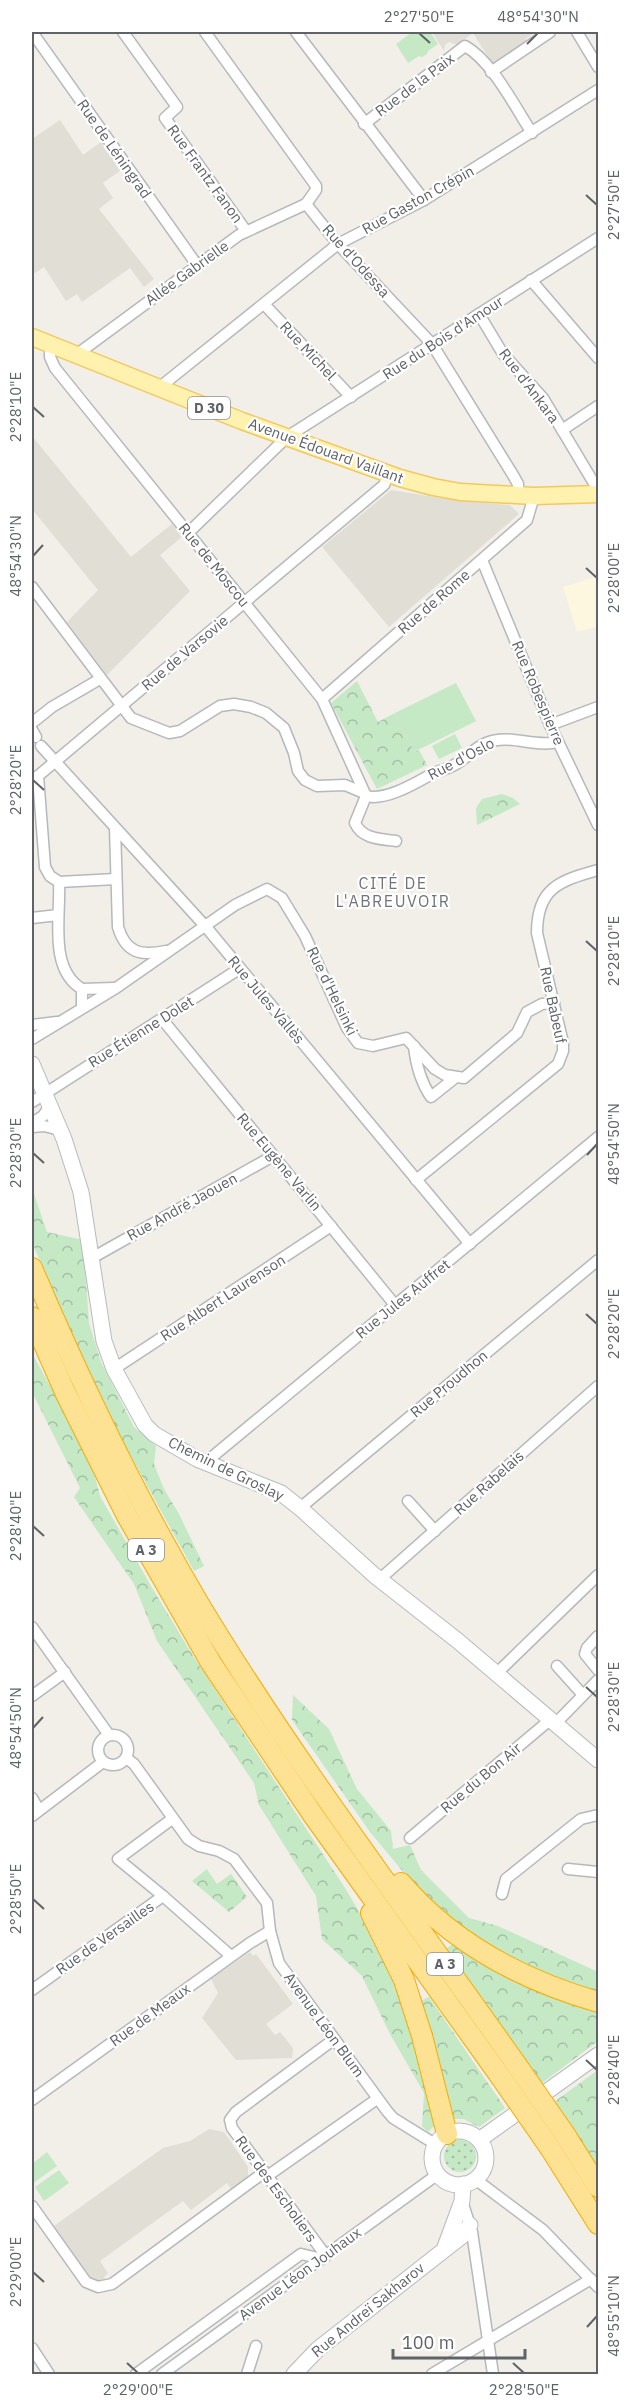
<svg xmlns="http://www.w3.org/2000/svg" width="630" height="2406" font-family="'IBM Plex Sans',sans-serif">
  <defs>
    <pattern id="grass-dots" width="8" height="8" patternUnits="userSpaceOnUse" patternTransform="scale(1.5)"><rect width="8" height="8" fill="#c5e8c5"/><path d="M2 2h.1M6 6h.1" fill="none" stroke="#a3c0a4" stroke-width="1.8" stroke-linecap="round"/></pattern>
    <pattern id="forest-crowns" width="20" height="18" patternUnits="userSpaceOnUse" patternTransform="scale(1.5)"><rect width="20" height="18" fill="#c5e8c5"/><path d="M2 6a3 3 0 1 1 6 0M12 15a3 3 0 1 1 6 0" fill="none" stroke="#a3c0a4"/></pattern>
  </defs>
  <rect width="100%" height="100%" fill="#f1efe8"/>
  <polygon fill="#fef7e0" points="598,576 598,626 577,632 563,587"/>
  <g fill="#e1ded6">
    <polygon points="432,32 536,32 525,39 527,42 496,64 492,63 473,33 457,45 449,42 445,45 444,51"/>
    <polygon points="60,120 83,155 101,142 121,170 103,183 113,198 99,209 154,279 144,287 130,268 82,302 77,294 66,301 44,267 32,275 32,139"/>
    <polygon points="32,436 131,557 172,524 182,537 160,555 190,591 107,675 67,622 98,590 32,509"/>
    <polygon points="391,490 459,501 510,505 519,514 389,627 322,547"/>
    <polygon points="250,1952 253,1956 256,1954 293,2004 266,2024 275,2035 280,2032 293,2048 292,2058 236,2060 202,2018 218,1993 211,1979"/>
    <polygon points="209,2129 224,2132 248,2167 248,2178 232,2190 227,2183 191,2210 183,2201 100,2261 108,2273 104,2277 106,2281 103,2283 91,2282 51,2228 163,2148 190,2141"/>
  </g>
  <circle fill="url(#grass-dots)" cx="460" cy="2156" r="16"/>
  <g fill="url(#forest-crowns)">
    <polygon points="357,681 378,722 395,713 414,752 419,750 427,765 377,789 331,703"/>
    <polygon points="502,794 513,798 520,804 477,825 476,808 482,799"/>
    <polygon points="32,1188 47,1232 83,1240 89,1323 101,1362 134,1427 156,1446 154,1464 164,1489 179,1514 204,1566 194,1571 116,1429 67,1327 32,1242"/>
    <polygon points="32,1353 91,1461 100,1496 151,1586 195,1659 345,1888 379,1945 404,1997 437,2123 428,2132 422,2126 424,2093 390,2034 362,1976 322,1939 316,1896 259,1805 254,1783 157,1641 134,1584 74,1497 80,1488 32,1392"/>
    <polygon points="293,1695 329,1729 357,1789 391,1831 393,1849 410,1845 421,1870 469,1918 498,1926 598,1972 598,1996 519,1967 469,1936 420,1892 370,1832 292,1720"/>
    <polygon points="207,1869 217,1884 231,1874 247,1897 229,1912 192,1881"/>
    <polygon points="455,1942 598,2007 598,2041 542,2083 446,1949"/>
    <polygon points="429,1997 505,2108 479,2127 464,2119 448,2119 416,2003"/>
    <polygon points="598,2070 598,2168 554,2102"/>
  </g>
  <g fill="#c5e8c5">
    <polygon points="412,32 430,32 438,44 428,51 427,54 422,57 419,56 408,63 396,44"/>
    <polygon points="456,683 476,721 414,752 395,713"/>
    <polygon points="455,734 462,748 439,759 432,746"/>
    <polygon points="47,2152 57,2166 32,2184 32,2164"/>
    <polygon points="59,2170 69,2183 44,2201 35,2187"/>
  </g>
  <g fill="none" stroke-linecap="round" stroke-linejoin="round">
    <defs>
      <g id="street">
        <polyline points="32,32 197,265"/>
        <polyline points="123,32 177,107 165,118 246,231"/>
        <polyline points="205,32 316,186 316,190 306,204"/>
        <polyline points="296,32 424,200"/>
        <polyline points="577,32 598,67"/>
        <polyline points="491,72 550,32"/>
        <path d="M364,124l101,-78c27,15 50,61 67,87"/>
        <polyline points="306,204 338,244 432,344 513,475 518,484 518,495"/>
        <polyline points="531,280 598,358"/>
        <polyline points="264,304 351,397"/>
        <polyline points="479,314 503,354 543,398 598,490"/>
        <polyline points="50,345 50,357 55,368 322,699 366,796"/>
        <polyline points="76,355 239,235 306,204"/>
        <polyline points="160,387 338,244 424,200 598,90"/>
        <polyline points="562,430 598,406"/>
        <polyline points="188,533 287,437 598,238"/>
        <polyline points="482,560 550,725 598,825"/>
        <polyline points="32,587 131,718 169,733 180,731 220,706 234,704 251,707 266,713 284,728 294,753 298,771 305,780 317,786 345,785 364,793"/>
        <polyline points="322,699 527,520 534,496"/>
        <polyline points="32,723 52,707 100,679"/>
        <polyline points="550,725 598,707"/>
        <polyline points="32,730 36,737"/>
        <polyline points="41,746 206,927 470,1244"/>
        <path d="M38,776l7,91 5,9 9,6c2,33 -11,87 23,107v19"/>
        <polyline points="32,781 384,485 389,474"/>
        <path d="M366,796c19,5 48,-12 64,-21 8,-4 18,-6 26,-11 11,-6 18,-16 30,-21 24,-10 48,5 72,-1"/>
        <path d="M366,796l-11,27c7,16 25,16 41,18"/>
        <path d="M115,828l3,99c8,27 24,29 48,24"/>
        <polyline points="59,882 116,879"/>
        <polyline points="32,918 58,915"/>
        <polyline points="82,989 114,988"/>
        <polyline points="162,1019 395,1305"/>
        <polyline points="32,1025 57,1022"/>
        <polyline points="32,1039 116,988 235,905 267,889 282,898 305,936 347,1028 358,1043 373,1046 406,1038 435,1069 445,1075 464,1078 517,1033 527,1012 542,1004 554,1003"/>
        <path d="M414,1046c2,19 6,35 17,51l25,-20"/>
        <polyline points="32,1102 239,969"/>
        <polyline points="32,1123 43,1116 49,1107"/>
        <polyline points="32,1127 44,1126 60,1130"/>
        <path d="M416,1180l142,-116 5,-13v-8l-26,-110c0,-45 22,-52 61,-63"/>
        <polyline points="92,1258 273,1156"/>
        <polyline points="114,1369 331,1226"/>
        <polyline points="208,1463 212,1457 598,1137"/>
        <polyline points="408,1501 435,1531"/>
        <polyline points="300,1508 598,1260"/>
        <polyline points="380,1579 598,1386"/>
        <polyline points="32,1627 109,1735"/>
        <polyline points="598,1636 587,1648 585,1654 598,1670"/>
        <polyline points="557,1666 583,1695"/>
        <polyline points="497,1673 598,1575"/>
        <polyline points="32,1696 65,1672"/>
        <polyline points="556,1723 598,1680"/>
        <circle cx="113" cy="1750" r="15"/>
        <polyline points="126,1758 134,1764 188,1839 199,1846 219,1851 234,1859 267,1903 270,1931 279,1963 387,2111 393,2118 435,2144"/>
        <polyline points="32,1798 39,1810"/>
        <polyline points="32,1816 103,1762"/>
        <polyline points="410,1838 551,1719"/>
        <polyline points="568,1869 598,1872"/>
        <polyline points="502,1894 506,1879 581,1819 598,1815"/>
        <polyline points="163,1896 118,1859 172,1819"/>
        <polyline points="32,1990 163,1896 231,1956"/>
        <polyline points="32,2100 250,1943 270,1931"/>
        <polyline points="266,2177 377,2099"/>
        <polyline points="475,2179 543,2230 598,2287"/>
        <polyline points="462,2201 472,2232 493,2374"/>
        <polyline points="32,2206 86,2282 98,2287 112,2284 263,2173"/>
        <polyline points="326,2256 232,2128 230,2120 236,2112 333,2040"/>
        <polyline points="32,2348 49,2374"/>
        <polyline points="136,2374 301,2254 322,2259"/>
        <polyline points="162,2374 438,2174"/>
        <polyline points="247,2374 256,2346"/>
        <polyline points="432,2374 591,2279"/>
      </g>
      <g id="secondary">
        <polyline points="32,1064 64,1139 81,1192 104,1341 114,1369 145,1425 154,1434 197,1459 281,1493 300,1508 374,1575 458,1641 598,1760"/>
        <circle cx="459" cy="2158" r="27"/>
        <polyline points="479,2140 598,2055"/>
        <polyline points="445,2247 462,2201 463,2184"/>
        <polyline points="294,2374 318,2349 462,2236 470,2225"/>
      </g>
      <polyline id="primary" points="32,337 242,421 400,478 433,487 460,492 534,496 598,494"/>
      <g id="highway">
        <path d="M32,1268c49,115 103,228 167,336 96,159 210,308 317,460"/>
        <polyline points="32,1317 65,1392 127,1516 211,1663 313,1815 500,2076"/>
        <path d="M401,1883c52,61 121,97 197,119"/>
        <polyline points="371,1913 404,1980 422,2036 447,2134"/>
        <polyline points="566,2136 598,2187"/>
        <polyline points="550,2148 598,2224"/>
      </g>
    </defs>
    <use href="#street" stroke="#b5b8bc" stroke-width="13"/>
    <use href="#secondary" stroke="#b6babf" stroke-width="17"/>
    <use href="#primary" stroke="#f2c960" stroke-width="19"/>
    <use href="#highway" stroke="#f9ab00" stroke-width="22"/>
    <use href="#street" stroke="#fff" stroke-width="10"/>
    <use href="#secondary" stroke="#fff" stroke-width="15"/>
    <use href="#primary" stroke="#fff2af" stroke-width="16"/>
    <use href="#highway" stroke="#fde293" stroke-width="20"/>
    <defs>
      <g id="highway-bridge">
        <polyline points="516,2064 566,2136"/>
        <polyline points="500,2076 550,2148"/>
      </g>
    </defs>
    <use href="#highway-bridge" stroke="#f9ab00" stroke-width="22" stroke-linecap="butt"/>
    <use href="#highway-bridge" stroke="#fde293" stroke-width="20"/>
  </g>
  <path fill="none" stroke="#5f6368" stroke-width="2" d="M419,33l11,10M527,44l11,-11M586,195l11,10M33,407l11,10M33,556l10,-11M586,568l11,10M33,780l11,10M586,941l11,10M33,1153l11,10M587,1155l10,-11M586,1314l11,10M33,1526l11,10M586,1687l11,10M33,1728l10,-11M33,1899l11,10M586,2060l11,10M33,2272l11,10M587,2327l10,-11M127,2363l11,10M513,2363l11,10"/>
  <g text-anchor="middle" stroke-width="4.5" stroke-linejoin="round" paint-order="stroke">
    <g fill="#fff" stroke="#8f9295" stroke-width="1.5">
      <rect x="188" y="397" width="42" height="22" rx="4.5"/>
      <rect x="128" y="1539" width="36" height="22" rx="4.5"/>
      <rect x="427" y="1953" width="36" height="22" rx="4.5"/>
    </g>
    <g font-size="14" font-weight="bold" fill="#5f6368">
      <text x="209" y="413">D 30</text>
      <text x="146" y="1555">A 3</text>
      <text x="445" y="1969">A 3</text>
    </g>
    <g font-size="15" fill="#5f6368" stroke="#fff">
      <text transform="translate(415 85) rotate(-37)" y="5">Rue de la Paix</text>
      <text transform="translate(114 149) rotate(55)" y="5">Rue de Léningrad</text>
      <text transform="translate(205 174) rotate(54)" y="5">Rue Frantz Fanon</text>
      <text transform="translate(418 200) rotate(-29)" y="5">Rue Gaston Crépin</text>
      <text transform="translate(356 261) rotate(48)" y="5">Rue d'Odessa</text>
      <text transform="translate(187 273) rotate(-36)" y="5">Allée Gabrielle</text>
      <text transform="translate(443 338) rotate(-33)" y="5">Rue du Bois d'Amour</text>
      <text transform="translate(308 351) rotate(47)" y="5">Rue Michel</text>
      <text transform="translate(529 386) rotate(53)" y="5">Rue d'Ankara</text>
      <text transform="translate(326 451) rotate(20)" y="5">Avenue Édouard Vaillant</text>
      <text transform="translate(214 565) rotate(51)" y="5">Rue de Moscou</text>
      <text transform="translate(434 602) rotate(-41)" y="5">Rue de Rome</text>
      <text transform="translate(185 653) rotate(-40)" y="5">Rue de Varsovie</text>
      <text transform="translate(538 693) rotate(67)" y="5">Rue Robespierre</text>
      <text transform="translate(461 759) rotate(-28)" y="5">Rue d'Oslo</text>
      <text transform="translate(332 991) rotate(64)" y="5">Rue d'Helsinki</text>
      <text transform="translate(266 1000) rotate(50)" y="5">Rue Jules Vallès</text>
      <text transform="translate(553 1005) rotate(78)" y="5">Rue Babeuf</text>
      <text transform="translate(141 1032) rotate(-32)" y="5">Rue Étienne Dolet</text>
      <text transform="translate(279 1162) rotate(50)" y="5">Rue Eugène Varlin</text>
      <text transform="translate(182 1207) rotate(-29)" y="5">Rue André Jaouen</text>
      <text transform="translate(223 1298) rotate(-33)" y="5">Rue Albert Laurenson</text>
      <text transform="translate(403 1299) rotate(-39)" y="5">Rue Jules Auffret</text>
      <text transform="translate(449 1384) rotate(-40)" y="5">Rue Proudhon</text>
      <text transform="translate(226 1469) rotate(26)" y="5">Chemin de Groslay</text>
      <text transform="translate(489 1483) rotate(-42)" y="5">Rue Rabelais</text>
      <text transform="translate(481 1778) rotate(-40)" y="5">Rue du Bon Air</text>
      <text transform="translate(105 1938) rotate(-35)" y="5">Rue de Versailles</text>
      <text transform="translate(150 2015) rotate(-36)" y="5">Rue de Meaux</text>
      <text transform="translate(324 2025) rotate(54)" y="5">Avenue Léon Blum</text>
      <text transform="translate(276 2189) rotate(54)" y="5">Rue des Escholiers</text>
      <text transform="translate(300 2274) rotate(-36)" y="5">Avenue Léon Jouhaux</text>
      <text transform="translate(368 2310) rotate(-39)" y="5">Rue Andreï Sakharov</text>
    </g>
    <g font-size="16" letter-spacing="1.5" fill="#70757a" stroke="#fff">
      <text x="393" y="889">CITÉ DE<tspan x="393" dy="18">L'ABREUVOIR</tspan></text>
    </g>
  </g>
  <rect width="630" height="2406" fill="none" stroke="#ffffff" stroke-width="66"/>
  <path d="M393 2349v9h132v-9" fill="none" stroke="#5f6368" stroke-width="3"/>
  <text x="402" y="2349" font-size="18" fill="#5f6368" stroke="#ffffff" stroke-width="4.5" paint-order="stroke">100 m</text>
  <rect x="33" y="33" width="564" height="2340" fill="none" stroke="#5f6368" stroke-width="2"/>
  <g font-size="15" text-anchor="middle" fill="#5f6368">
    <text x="419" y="22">2°27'50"E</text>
    <text x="538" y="22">48°54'30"N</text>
    <text transform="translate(614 205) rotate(-90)" y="5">2°27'50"E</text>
    <text transform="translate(16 407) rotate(-90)" y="5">2°28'10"E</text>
    <text transform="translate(16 556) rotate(-90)" y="5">48°54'30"N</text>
    <text transform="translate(614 578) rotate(-90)" y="5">2°28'00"E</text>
    <text transform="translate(16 780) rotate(-90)" y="5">2°28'20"E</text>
    <text transform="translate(614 951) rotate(-90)" y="5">2°28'10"E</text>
    <text transform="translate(614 1144) rotate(-90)" y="5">48°54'50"N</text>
    <text transform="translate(16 1153) rotate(-90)" y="5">2°28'30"E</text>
    <text transform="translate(614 1324) rotate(-90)" y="5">2°28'20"E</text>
    <text transform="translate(16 1526) rotate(-90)" y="5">2°28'40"E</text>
    <text transform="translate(614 1697) rotate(-90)" y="5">2°28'30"E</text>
    <text transform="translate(16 1728) rotate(-90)" y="5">48°54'50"N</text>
    <text transform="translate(16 1899) rotate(-90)" y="5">2°28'50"E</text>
    <text transform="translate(614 2070) rotate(-90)" y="5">2°28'40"E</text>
    <text transform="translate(16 2272) rotate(-90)" y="5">2°29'00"E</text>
    <text transform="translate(614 2316) rotate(-90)" y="5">48°55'10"N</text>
    <text x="138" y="2395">2°29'00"E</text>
    <text x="524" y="2395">2°28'50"E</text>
  </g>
</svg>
